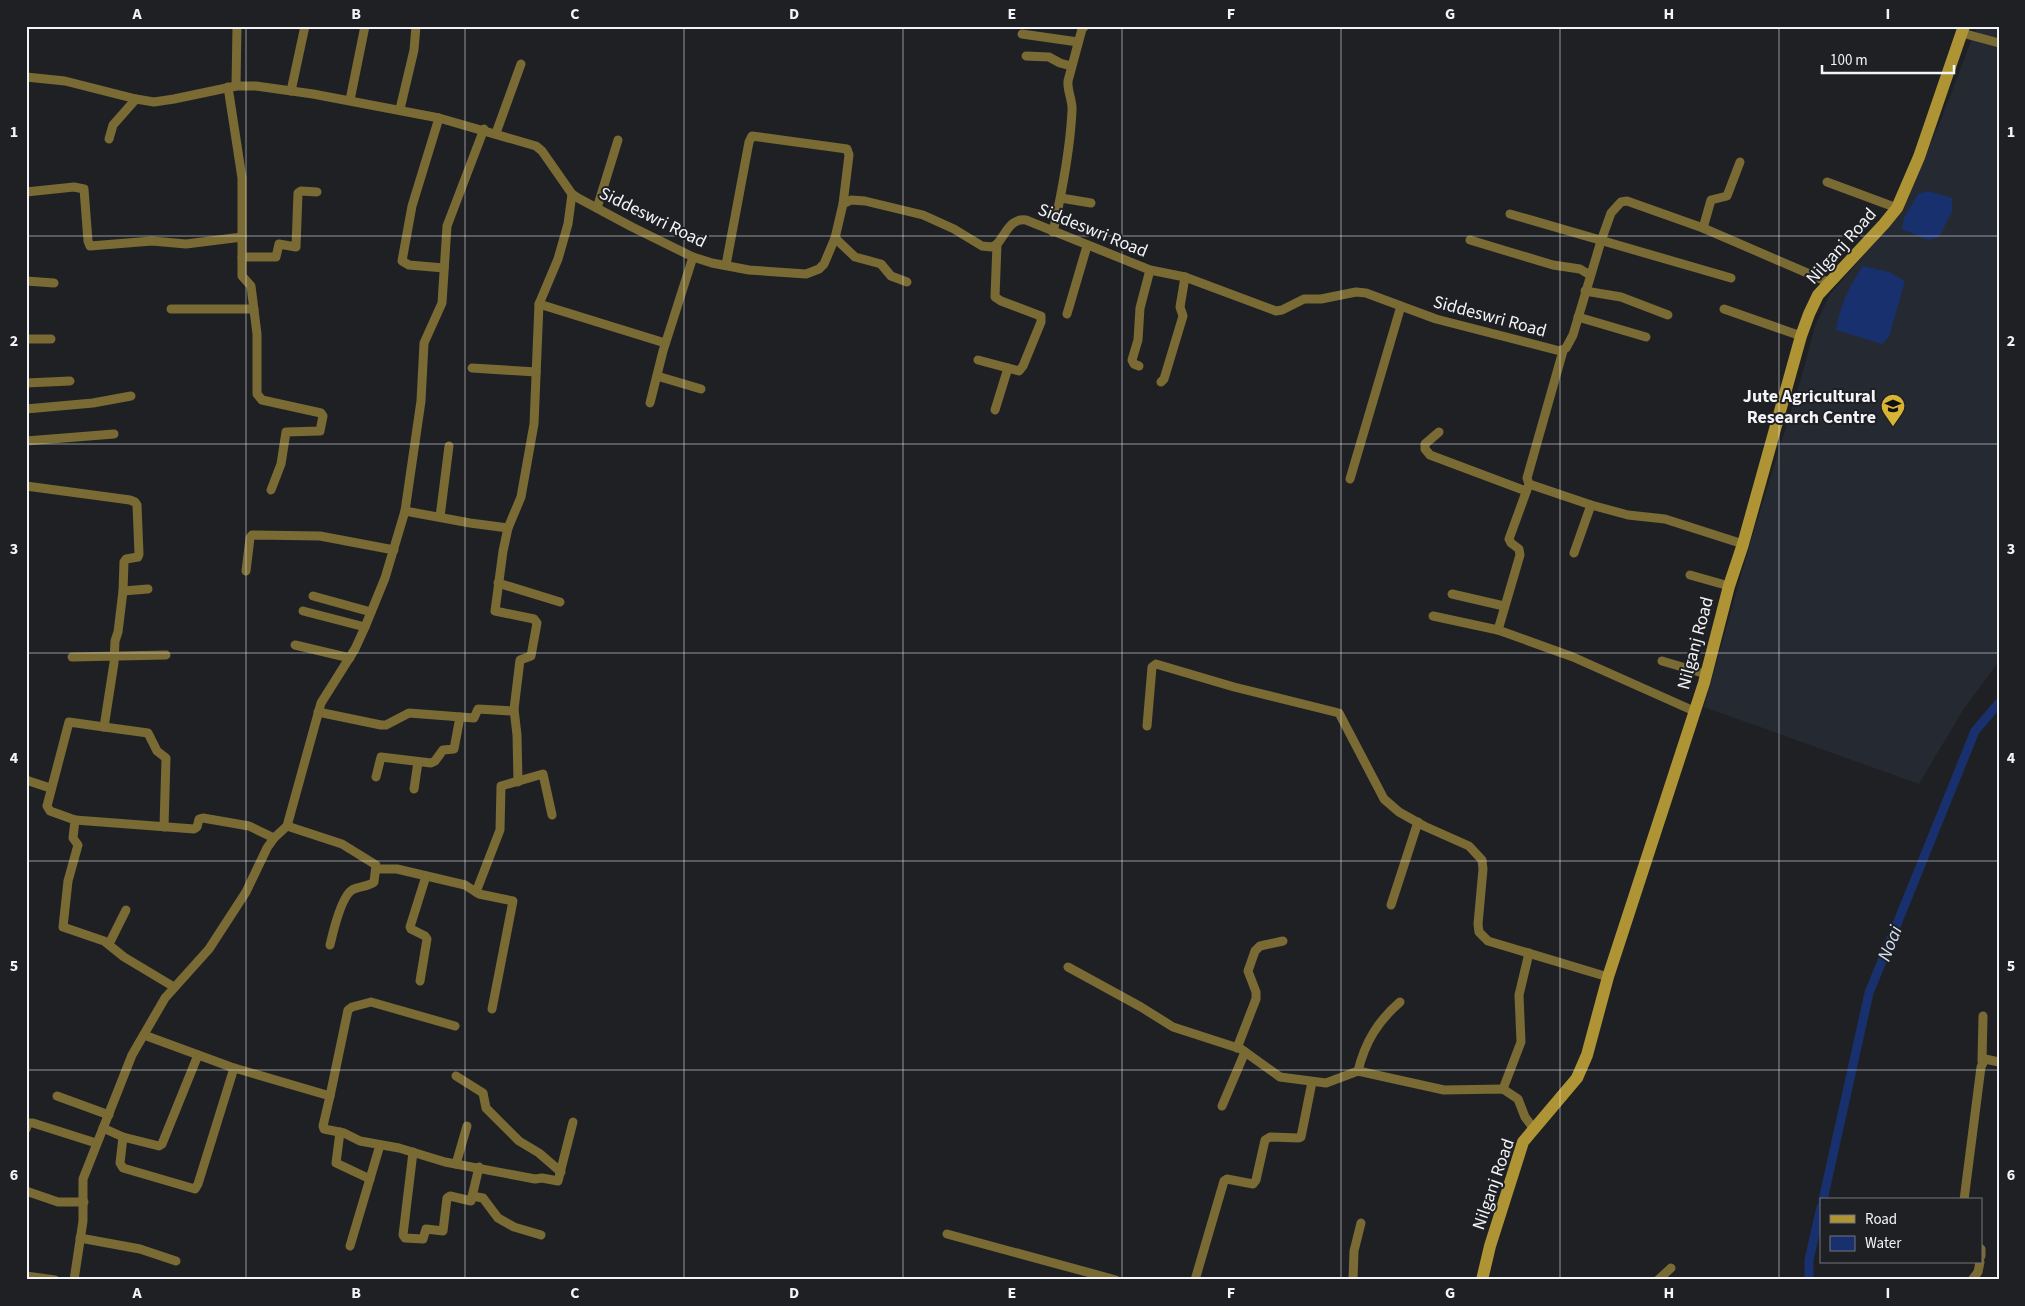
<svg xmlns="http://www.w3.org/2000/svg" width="2025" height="1306" font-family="'Source Sans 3',sans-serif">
  <rect width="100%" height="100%" fill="#1f2024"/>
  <polygon fill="#252932" points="1977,26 1999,26 1999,661 1963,710 1919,784 1704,707 1752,537 1801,379 1815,326 1830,294 1901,213 1940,122"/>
  <g fill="#18316e">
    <polygon points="1928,191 1952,198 1952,211 1939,237 1928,240 1902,229 1904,218 1918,194"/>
    <path d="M1863,266l26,6 16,9 -16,56 -7,7 -46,-14c3,-23 14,-45 27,-64z"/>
  </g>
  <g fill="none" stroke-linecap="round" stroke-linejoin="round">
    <g stroke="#18316e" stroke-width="9">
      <polyline points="1823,1200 1869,993 1975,731 1999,703"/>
      <polyline points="1809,1280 1809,1260 1821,1207"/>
    </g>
    <g stroke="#7a6a33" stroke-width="9">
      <polyline points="1962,33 1999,43"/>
      <polyline points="1022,34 1078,42"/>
      <polyline points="1026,56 1049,57 1060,63 1071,66"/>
      <path d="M26,77l39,4 71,18 18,3 20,-3 62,-13h20l57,8 126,24 97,28 6,5 30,43 6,4 54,29 61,30 19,6 37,7 57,4 13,-5 5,-5 11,-26 8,-34 8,-4 14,1 58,14 31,14 28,17 10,1 5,-3c9,-10 13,-26 29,-24l124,50 35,7 91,34 6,-1 22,-11h17l35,-7 10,1 70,26 124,32 6,-3 7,-13 28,-94 10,-28 10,-11 6,-1 76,27 125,54"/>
      <polyline points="236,86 237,26"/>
      <polyline points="228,87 242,178 242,276 251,286 257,334 257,394 262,400 321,413 323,416 320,431 286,432 281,464 271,490"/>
      <polyline points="291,91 305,26"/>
      <polyline points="350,100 365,26"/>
      <polyline points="400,109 414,50 416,26"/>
      <polyline points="439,118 412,206 402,261 409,265 444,268"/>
      <polyline points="496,133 521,64"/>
      <polyline points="109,139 113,125 136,99"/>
      <polyline points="1827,182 1897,208"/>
      <polyline points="26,192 74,187 84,189 88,241 90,246 152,241 186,244 242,237"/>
      <polyline points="1061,198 1091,203"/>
      <polyline points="597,208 618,140"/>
      <polyline points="1510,214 1731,278"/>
      <polyline points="1703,228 1711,200 1727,196 1740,162"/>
      <path d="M1053,232c9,-40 17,-80 19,-121 1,-10 -5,-20 -4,-30l14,-52 3,-3"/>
      <polyline points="835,238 855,257 881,264 891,276 907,282"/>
      <polyline points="1470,240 1553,265 1580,269 1590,275"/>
      <polyline points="242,257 276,257 279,244 296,247 298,193 301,191 317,192"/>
      <polyline points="726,265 749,142 752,136 847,149 849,155 843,204"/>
      <polyline points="26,281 54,283"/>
      <polyline points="1585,291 1621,297 1668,315"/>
      <polyline points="539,304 665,343"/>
      <polyline points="171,309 254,309"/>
      <polyline points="1724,309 1801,336"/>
      <polyline points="1067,314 1087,246"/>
      <polyline points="1578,317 1646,337"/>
      <polyline points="26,339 51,339"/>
      <polyline points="1563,351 1527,478 1529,484 1591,505 1628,515 1665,519 1743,544"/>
      <polyline points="978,360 1019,371 1023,366 1041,322 1041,316 1038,315 1001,301 995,297 997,244"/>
      <polyline points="1139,366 1134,364 1132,360 1138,340 1140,308 1150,270"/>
      <polyline points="472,368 536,372"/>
      <polyline points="657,376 701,389"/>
      <polyline points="1161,382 1164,379 1183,316 1180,307 1185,277"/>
      <polyline points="26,383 70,381"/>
      <polyline points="650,403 663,351 693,257"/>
      <polyline points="26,409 93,403 131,396"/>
      <polyline points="995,410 1008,368"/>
      <polyline points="1439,432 1425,444 1425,449 1430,455 1526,491"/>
      <polyline points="26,441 114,434"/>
      <polyline points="1350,479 1401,306"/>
      <polyline points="1529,484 1509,539 1511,543 1519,549 1520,555 1498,630 1573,657 1694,711"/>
      <polyline points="26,486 130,500 135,502 137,505 139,554 138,557 126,559 124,562 123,591 118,632 115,641 114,663 104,727 69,722 47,806 50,811 75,820 73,838 78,845 68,881 63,927 104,941 124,957 174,987"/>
      <polyline points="405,511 421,401 424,343 442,303 447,226 484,129"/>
      <polyline points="440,517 449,446"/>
      <polyline points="1574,553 1591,505"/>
      <polyline points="246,571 250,538 252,535 320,536 394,550"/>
      <polyline points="1690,575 1729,586"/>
      <polyline points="498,583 560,602"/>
      <polyline points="123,591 148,589"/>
      <polyline points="1452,594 1504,606"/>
      <polyline points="313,596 371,612"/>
      <polyline points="303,611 365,627"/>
      <polyline points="1433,616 1498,630"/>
      <polyline points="295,645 350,658"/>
      <polyline points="72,657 166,655"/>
      <polyline points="1662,661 1706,674"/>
      <polyline points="514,709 517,735 518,782"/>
      <polyline points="318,712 381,725 386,725 409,713 474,718 478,709 512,711 514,709 520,660 531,656 537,623 534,619 495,611 503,551 508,528"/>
      <polyline points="1147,726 1152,667 1156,664 1234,687 1339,713 1384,799 1399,812 1424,826 1469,846 1482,860 1483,869 1478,924 1479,932 1488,941 1608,977"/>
      <polyline points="104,727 148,733 157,751 166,758 164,827"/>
      <polyline points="376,777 381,757 431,763 435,761 443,750 454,749 460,717"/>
      <polyline points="26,780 50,788"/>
      <polyline points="414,789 418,762"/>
      <polyline points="75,820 194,829 197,827 199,819 203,818 249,826 274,838"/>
      <path d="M287,826l55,18 34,21 -2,17c-6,5 -15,4 -22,8 -11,7 -19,42 -22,55"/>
      <polyline points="377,869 397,869 465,885 479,894 513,901 492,1009"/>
      <polyline points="476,892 500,830 501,786 543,774 552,815"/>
      <polyline points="1391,905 1418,822"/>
      <polyline points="109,944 126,910"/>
      <polyline points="1068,967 1141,1007 1173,1027 1241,1049 1280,1077 1326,1083 1358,1071 1444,1090 1503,1089 1518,1099 1525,1117 1534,1129"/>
      <polyline points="420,981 427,939 425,936 411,929 410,927 426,876"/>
      <polyline points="144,1035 231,1067 330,1096 323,1126 324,1129 344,1133 360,1141 399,1148 445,1162 535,1179 542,1178 558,1181 573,1122"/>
      <polyline points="1237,1048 1256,999 1256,992 1248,971 1255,951 1260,946 1283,941"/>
      <polyline points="1982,1061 1983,1016"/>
      <path d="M1358,1071c7,-29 20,-50 42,-69"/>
      <polyline points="456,1076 483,1093 486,1108 519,1141 539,1153 561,1172"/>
      <polyline points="1503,1089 1521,1042 1519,995 1529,953"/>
      <polyline points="57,1096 109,1115"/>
      <polyline points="330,1096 348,1010 352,1007 371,1002 455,1026"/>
      <polyline points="1222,1106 1245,1052"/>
      <polyline points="103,1128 123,1137 120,1163 123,1168 195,1189 198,1184 234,1068"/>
      <polyline points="26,1129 28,1123 33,1123 96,1143"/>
      <polyline points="340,1132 336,1163 370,1179"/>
      <polyline points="123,1137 159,1146 162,1144 198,1055"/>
      <polyline points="413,1152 403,1235 405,1238 423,1239 426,1229 443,1231 447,1198 450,1196 471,1201 479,1167"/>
      <polyline points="456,1164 467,1126"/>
      <polyline points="26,1191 58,1202 84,1202"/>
      <polyline points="472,1196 483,1198 498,1218 514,1227 541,1235"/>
      <polyline points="1964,1200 1981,1067 1985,1059 1999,1062"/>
      <polyline points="947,1234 1116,1280"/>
      <polyline points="80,1238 140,1249 176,1261"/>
      <polyline points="350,1246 380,1145"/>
      <polyline points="1981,1249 1981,1256"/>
      <polyline points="26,1276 55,1280"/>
      <polyline points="74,1280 83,1221 83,1179 132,1055 165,998 209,949 246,892 267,848 274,838 287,826 321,703 355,649 365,627 385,578 405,511 470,523 508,528 521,497 534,424 539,304 558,259 568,224 572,194"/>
      <polyline points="1195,1280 1224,1181 1227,1179 1253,1184 1256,1180 1265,1140 1270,1137 1299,1138 1301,1137 1312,1082"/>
      <polyline points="1353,1280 1354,1251 1361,1223"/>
      <polyline points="1658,1280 1671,1268"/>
      <polyline points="1972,1280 1978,1272 1980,1262"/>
    </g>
    <polyline stroke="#ae9435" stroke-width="12" points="1482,1280 1490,1246 1523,1142 1577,1078 1587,1055 1608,977 1704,683 1729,586 1743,544 1801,336 1809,314 1818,295 1884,224 1897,208 1919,157 1964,26"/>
  </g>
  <path fill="none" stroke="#f3f4f7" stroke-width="1" stroke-opacity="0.55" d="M246,26v1254M465,26v1254M684,26v1254M903,26v1254M1122,26v1254M1341,26v1254M1560,26v1254M1779,26v1254M26,236h1973M26,444h1973M26,653h1973M26,861h1973M26,1070h1973"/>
  <defs>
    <symbol id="university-pin" viewBox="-11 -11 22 30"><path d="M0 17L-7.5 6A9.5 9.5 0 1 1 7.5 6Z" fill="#d7b434" stroke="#1f2024"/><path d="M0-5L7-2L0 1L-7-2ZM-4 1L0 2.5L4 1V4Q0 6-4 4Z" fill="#111"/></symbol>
  </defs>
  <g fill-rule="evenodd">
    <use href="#university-pin" x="1879" y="392" width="28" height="38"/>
  </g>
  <g text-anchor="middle" stroke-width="4" stroke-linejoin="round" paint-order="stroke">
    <g font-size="18" fill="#f3f4f7" stroke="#1f2024">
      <text transform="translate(653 217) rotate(26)" y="6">Siddeswri Road</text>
      <text transform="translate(1093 230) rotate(22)" y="6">Siddeswri Road</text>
      <text transform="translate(1841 246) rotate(-48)" y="6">Nilganj Road</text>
      <text transform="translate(1490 316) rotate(15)" y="6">Siddeswri Road</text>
      <text transform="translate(1695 643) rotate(-75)" y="6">Nilganj Road</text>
      <text transform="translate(1493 1184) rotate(-71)" y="6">Nilganj Road</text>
    </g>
    <g font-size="18" font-weight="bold" fill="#f3f4f7" stroke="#1f2024" text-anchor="end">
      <text x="1876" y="402">Jute Agricultural<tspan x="1876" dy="21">Research Centre</tspan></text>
    </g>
    <g font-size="19" font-style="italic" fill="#d4ddf0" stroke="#1f2024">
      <text transform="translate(1889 943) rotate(-68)" y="7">Noai</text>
    </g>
  </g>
  <rect width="2025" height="1306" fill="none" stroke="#1f2024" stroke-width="55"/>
  <rect x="1820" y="1198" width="162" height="65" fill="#1f2024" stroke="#747578"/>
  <rect x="1830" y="1215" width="25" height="8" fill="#ae9435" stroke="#747578"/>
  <text x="1865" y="1224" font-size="15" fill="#f3f4f7">Road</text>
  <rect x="1830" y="1236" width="25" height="15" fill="#18316e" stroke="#747578"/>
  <text x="1865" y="1248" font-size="15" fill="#f3f4f7">Water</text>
  <path d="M1822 65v8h132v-8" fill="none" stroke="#f3f4f7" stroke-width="2.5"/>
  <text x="1830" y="65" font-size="15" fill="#f3f4f7" stroke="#1f2024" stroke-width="4" paint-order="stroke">100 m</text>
  <rect x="28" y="28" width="1970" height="1250" fill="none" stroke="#f3f4f7" stroke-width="2"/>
  <g font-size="16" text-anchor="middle" font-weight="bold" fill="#f3f4f7">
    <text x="137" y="19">A</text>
    <text x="356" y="19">B</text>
    <text x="575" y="19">C</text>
    <text x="794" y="19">D</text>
    <text x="1012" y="19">E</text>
    <text x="1231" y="19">F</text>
    <text x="1450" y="19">G</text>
    <text x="1669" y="19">H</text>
    <text x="1888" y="19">I</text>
    <text x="14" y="137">1</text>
    <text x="2011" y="137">1</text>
    <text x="14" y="346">2</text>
    <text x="2011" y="346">2</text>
    <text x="14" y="554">3</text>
    <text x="2011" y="554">3</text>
    <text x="14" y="763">4</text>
    <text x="2011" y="763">4</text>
    <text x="14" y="971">5</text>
    <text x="2011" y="971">5</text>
    <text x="14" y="1180">6</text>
    <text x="2011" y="1180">6</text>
    <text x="137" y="1298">A</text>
    <text x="356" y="1298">B</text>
    <text x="575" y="1298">C</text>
    <text x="794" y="1298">D</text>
    <text x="1012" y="1298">E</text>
    <text x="1231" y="1298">F</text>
    <text x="1450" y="1298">G</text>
    <text x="1669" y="1298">H</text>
    <text x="1888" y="1298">I</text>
  </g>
</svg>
